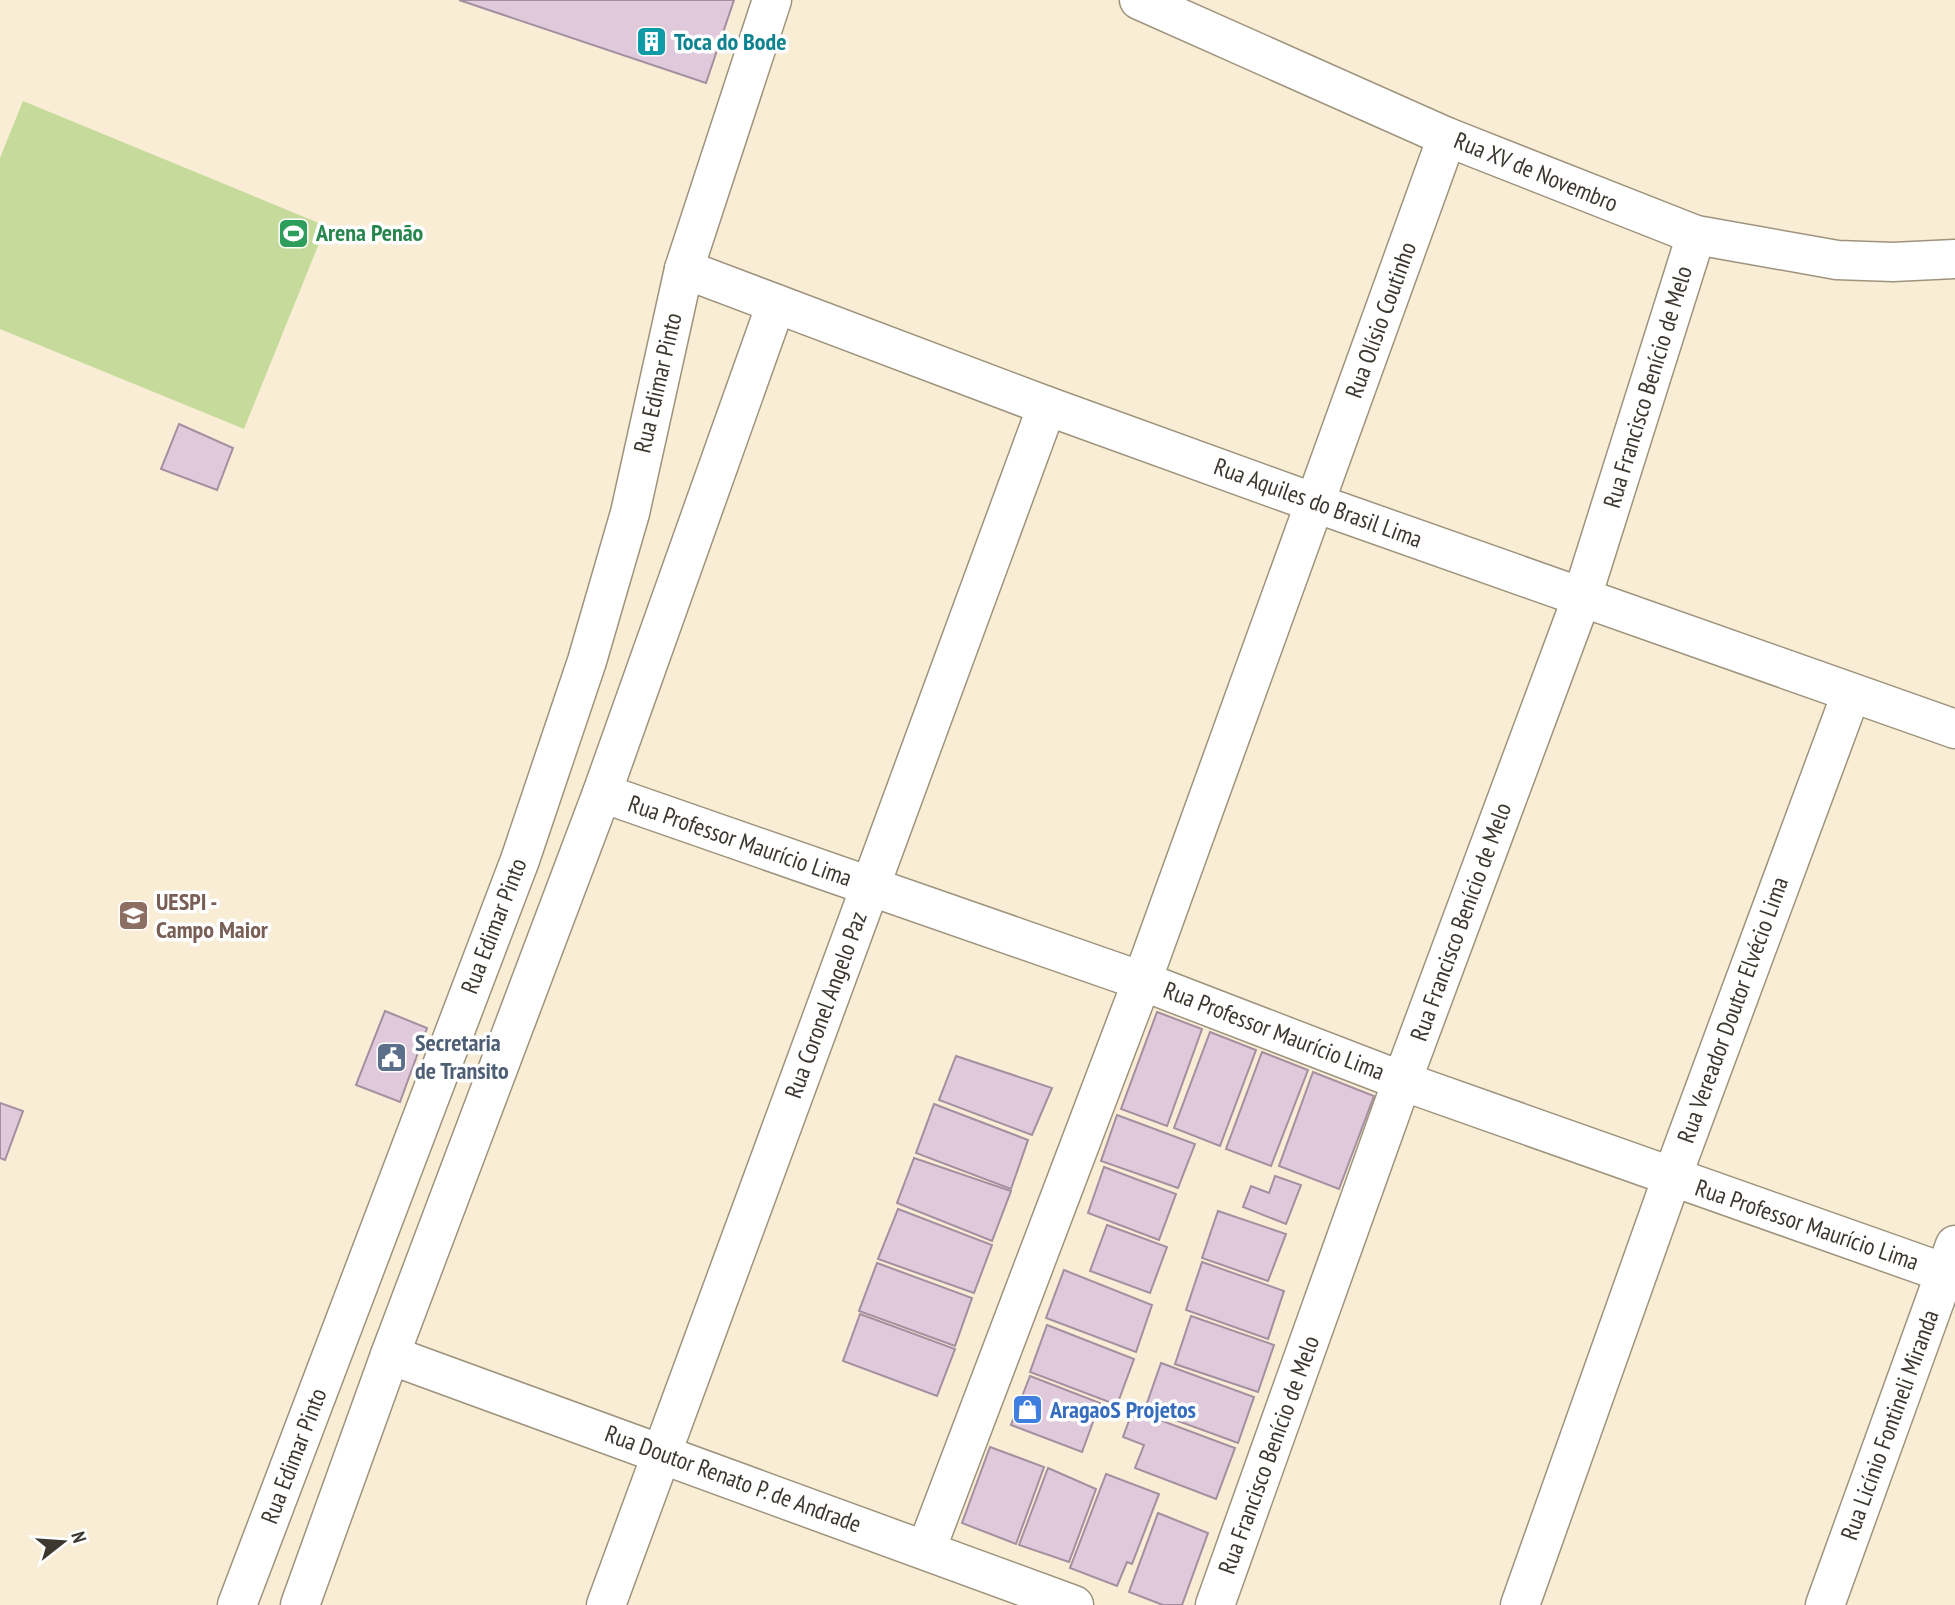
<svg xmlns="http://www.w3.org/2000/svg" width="1955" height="1605" font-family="'PT Sans Narrow',sans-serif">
  <rect width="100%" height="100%" fill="#f9edd5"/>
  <polygon fill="#c6db9b" points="23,101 326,226 244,429 0,329 0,158"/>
  <g fill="#dfc9da" stroke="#a48fa0" stroke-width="2">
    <polygon points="459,0 734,0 706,83"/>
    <polygon points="179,424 233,448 217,490 161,469"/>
    <polygon points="385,1011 427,1028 400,1102 356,1085"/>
    <polygon points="1157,1012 1202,1029 1167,1126 1121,1109"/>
    <polygon points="1210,1032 1256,1050 1220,1146 1174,1128"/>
    <polygon points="1262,1052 1308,1070 1271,1166 1226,1149"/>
    <polygon points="956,1056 1052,1088 1032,1135 939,1100"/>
    <polygon points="1313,1072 1374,1096 1339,1189 1279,1166"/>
    <polygon points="0,1103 23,1111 5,1160 0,1158"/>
    <polygon points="934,1104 1028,1140 1011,1189 916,1153"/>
    <polygon points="1117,1115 1195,1144 1178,1188 1101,1161"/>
    <polygon points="914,1158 1011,1191 992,1241 897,1203"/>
    <polygon points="1104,1167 1176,1194 1159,1240 1088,1213"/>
    <polygon points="1275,1176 1301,1185 1286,1224 1243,1207 1251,1186 1269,1193"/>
    <polygon points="898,1209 992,1245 974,1293 878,1259"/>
    <polygon points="1218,1211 1286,1234 1268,1281 1202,1258"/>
    <polygon points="1107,1225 1167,1247 1150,1293 1090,1271"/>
    <polygon points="1202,1262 1284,1291 1268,1339 1186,1310"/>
    <polygon points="877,1263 972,1298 955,1346 859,1311"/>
    <polygon points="1064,1270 1152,1305 1136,1352 1046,1318"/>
    <polygon points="860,1314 955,1349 937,1396 843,1361"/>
    <polygon points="1191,1316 1274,1345 1258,1392 1175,1364"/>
    <polygon points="1047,1325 1134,1359 1117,1405 1030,1372"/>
    <polygon points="1161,1363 1254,1397 1238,1443 1145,1409"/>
    <polygon points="1030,1376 1100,1403 1082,1452 1011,1425"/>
    <polygon points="1133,1410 1235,1448 1216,1499 1135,1468 1144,1445 1123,1437"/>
    <polygon points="990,1447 1044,1467 1016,1544 962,1523"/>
    <polygon points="1048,1468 1096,1489 1069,1562 1019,1545"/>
    <polygon points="1106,1474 1159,1494 1132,1564 1127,1562 1117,1586 1070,1568"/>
    <polygon points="1158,1513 1208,1533 1182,1605 1163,1605 1129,1592"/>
  </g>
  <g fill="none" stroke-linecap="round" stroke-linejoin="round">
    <defs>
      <g id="minor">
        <polyline points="1139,0 1447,137 1696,235 1837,260 1893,262 1955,259"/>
        <polyline points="684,269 1047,406 1315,503 1955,729"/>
        <polyline points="602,793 1142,981 1402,1081 1945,1273"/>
        <polyline points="390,1355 1074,1605"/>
        <polyline points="926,1550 1142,981 1447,137"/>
        <polyline points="237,1605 520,860 587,661 630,513 684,269 772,0"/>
        <polyline points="300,1605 390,1355 602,793 776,304"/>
        <polyline points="606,1605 1047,406"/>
        <polyline points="1215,1605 1402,1081 1582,597 1696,235"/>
        <polyline points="1520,1605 1672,1177 1851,694"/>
        <polyline points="1825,1605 1955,1245"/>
      </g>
    </defs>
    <use href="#minor" stroke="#9e937d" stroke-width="41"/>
    <use href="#minor" stroke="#fff" stroke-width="38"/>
  </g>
  <defs>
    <symbol id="building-square" viewBox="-11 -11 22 22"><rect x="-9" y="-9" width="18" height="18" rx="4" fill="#0f9aa8" stroke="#fff"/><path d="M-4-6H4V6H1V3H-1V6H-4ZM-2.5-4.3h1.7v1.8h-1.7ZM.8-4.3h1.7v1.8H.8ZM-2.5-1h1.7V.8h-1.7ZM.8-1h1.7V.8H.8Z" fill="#fff"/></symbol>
    <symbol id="stadium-square" viewBox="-11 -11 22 22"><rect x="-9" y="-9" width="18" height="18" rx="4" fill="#2e9e5b" stroke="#fff"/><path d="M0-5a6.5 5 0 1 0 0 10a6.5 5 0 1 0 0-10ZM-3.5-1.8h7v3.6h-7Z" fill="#fff"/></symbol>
    <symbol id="university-square" viewBox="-11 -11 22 22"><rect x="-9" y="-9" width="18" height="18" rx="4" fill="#8d6e63" stroke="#fff"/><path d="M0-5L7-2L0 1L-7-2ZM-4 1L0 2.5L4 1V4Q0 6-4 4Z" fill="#fff"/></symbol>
    <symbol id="civic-square" viewBox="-11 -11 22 22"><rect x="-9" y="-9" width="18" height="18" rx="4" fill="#5c6f8a" stroke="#fff"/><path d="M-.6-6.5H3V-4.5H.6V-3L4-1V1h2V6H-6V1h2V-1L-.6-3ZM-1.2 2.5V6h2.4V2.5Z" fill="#fff"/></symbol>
    <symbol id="shop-square" viewBox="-11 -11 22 22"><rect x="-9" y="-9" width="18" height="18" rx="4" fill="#3f7fe0" stroke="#fff"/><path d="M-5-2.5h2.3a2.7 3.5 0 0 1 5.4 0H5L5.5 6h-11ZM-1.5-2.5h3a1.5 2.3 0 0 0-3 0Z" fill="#fff"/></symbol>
  </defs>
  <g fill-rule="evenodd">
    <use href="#building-square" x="634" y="24" width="35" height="35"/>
    <use href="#stadium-square" x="276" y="216" width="35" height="35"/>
    <use href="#university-square" x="116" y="898" width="35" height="35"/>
    <use href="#civic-square" x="374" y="1040" width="35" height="35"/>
    <use href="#shop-square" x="1010" y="1392" width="35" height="35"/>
  </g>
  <g text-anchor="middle" stroke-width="7" stroke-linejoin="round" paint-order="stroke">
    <g font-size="24" font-weight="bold" fill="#0d838f" stroke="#fff" text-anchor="start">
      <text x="674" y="50">Toca do Bode</text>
    </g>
    <g font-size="24" fill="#3d382f" stroke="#fff">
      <text transform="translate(1536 172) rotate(22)" y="8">Rua XV de Novembro</text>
      <text transform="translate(1381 320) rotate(-70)" y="8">Rua Olísio Coutinho</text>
      <text transform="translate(658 383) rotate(-77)" y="8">Rua Edimar Pinto</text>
      <text transform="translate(1648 387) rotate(-73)" y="8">Rua Francisco Benício de Melo</text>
      <text transform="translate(1318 503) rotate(20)" y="8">Rua Aquiles do Brasil Lima</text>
      <text transform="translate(740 841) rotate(19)" y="8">Rua Professor Maurício Lima</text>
      <text transform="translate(1461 922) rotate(-70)" y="8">Rua Francisco Benício de Melo</text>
      <text transform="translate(494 926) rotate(-69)" y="8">Rua Edimar Pinto</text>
      <text transform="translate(826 1005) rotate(-70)" y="8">Rua Coronel Angelo Paz</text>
      <text transform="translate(1733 1010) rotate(-70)" y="8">Rua Vereador Doutor Elvécio Lima</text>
      <text transform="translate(1274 1031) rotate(21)" y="8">Rua Professor Maurício Lima</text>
      <text transform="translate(1807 1225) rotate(19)" y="8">Rua Professor Maurício Lima</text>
      <text transform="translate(1890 1425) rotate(-70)" y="8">Rua Licínio Fontineli Miranda</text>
      <text transform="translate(1269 1455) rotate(-70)" y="8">Rua Francisco Benício de Melo</text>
      <text transform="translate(294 1456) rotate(-69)" y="8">Rua Edimar Pinto</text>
      <text transform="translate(733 1479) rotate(20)" y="8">Rua Doutor Renato P. de Andrade</text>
    </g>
    <g font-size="24" font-weight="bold" fill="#27864d" stroke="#fff" text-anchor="start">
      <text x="316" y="241">Arena Penão</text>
    </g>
    <g font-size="24" font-weight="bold" fill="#785e54" stroke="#fff" text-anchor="start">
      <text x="156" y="910">UESPI -<tspan x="156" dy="28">Campo Maior</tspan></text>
    </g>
    <g font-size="24" font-weight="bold" fill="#4e5e75" stroke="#fff" text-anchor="start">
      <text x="415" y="1051">Secretaria<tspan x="415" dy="28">de Transito</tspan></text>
    </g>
    <g font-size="24" font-weight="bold" fill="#366cbe" stroke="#fff" text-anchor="start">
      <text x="1050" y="1418">AragaoS Projetos</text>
    </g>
  </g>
  <g transform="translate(63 1542) rotate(73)" stroke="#ffffff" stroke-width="5" paint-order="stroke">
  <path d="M0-5L12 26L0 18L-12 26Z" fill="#3d382f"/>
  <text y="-10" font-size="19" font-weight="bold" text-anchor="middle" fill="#3d382f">N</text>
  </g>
</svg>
